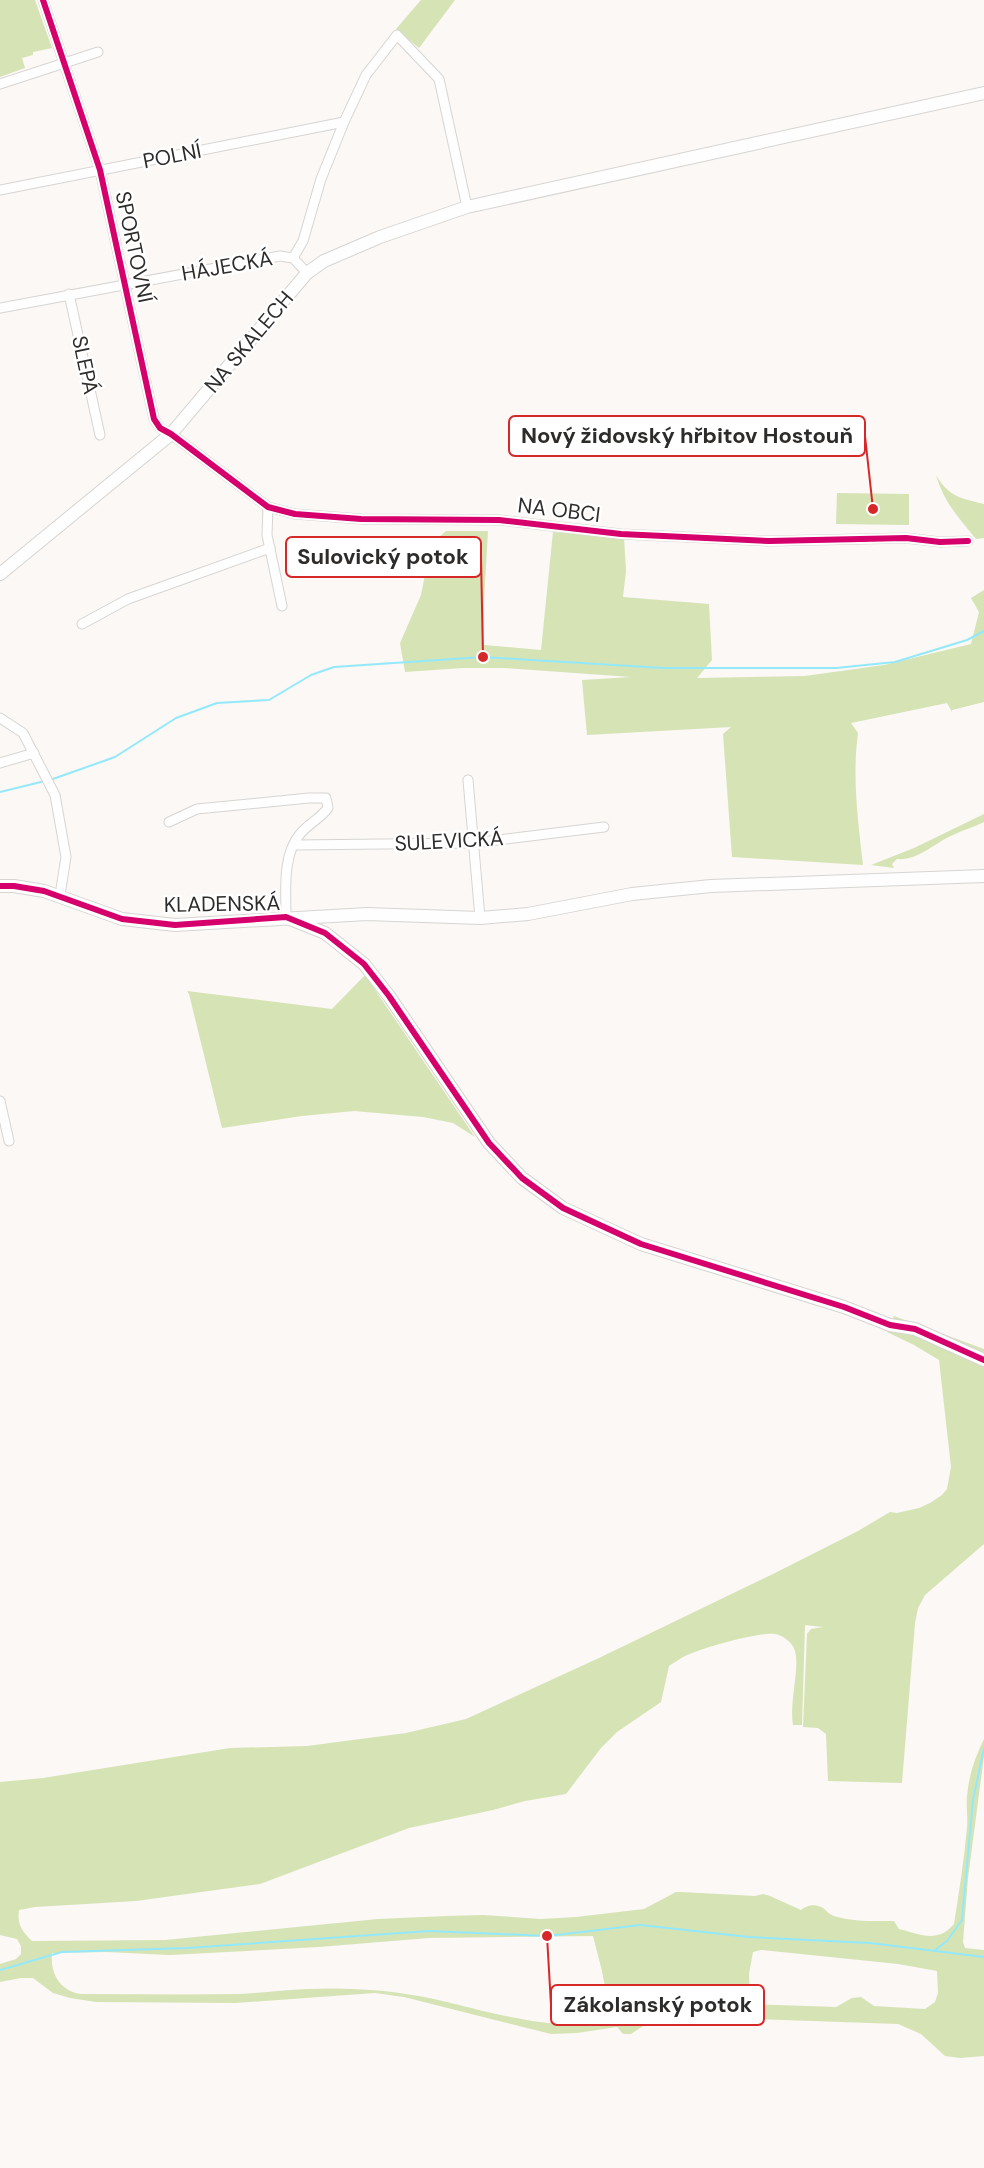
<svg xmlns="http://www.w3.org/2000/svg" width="984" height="2168" font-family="'DM Sans',sans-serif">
  <rect width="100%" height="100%" fill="#fbf8f5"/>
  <g fill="#d6e3b5" fill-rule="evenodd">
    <polygon points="0,0 35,0 52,48 33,52 33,55 22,58 25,68 0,77"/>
    <polygon points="421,0 455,0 419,48 396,29"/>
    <path d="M936,475c13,22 24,23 48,29v34l-8,1c-18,-22 -32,-37 -40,-64z"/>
    <polygon points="837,493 909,494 909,525 836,524"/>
    <path d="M446,531h42l-4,69v45l57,5 12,-118 71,5 2,34 -3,26 86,7 3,56 -15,18 108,-2 79,-11 87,-21 8,-32 -8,-14 13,-8v112l-32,8v2l-5,-9 -96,20 7,10c-6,44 0,88 5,132l-131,-8 -9,-123 8,-7 -144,8 -5,-55 49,-3 -127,-9h-41l-58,4 -5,-29 21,-48 10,-51z"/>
    <path d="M984,814v8c-10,5 -21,8 -31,13 -19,8 -35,26 -56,24l-5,5 2,4 -23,-3 43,-17z"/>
    <polygon points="365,975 475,1137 453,1123 423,1117 354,1111 302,1116 222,1128 189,994 187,991 332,1009"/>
    <path d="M894,1316l90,33v195l-59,51 -7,13 -3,15 -13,160 -74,-2 -2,-47 -8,-6 -15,-1 4,-93 4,-5 12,-2 -18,-2 -3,100h-9c-4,-23 7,-56 2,-74 -2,-8 -12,-16 -20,-17 -18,-2 -73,14 -90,22 -6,3 -11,7 -16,10l-8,36 -44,30 -16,16 -35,46 -41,7 -32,9 -84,18 -149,56 -124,17 -101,6 -16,3c-2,15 3,21 13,31l133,-1 213,-21 68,-3 37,-1 58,4 35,-2 68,-8 32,-17h6l73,4 8,-2 7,2 31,14c5,-4 11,-6 17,-4 7,1 9,8 16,10 19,6 40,5 60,5l5,8c21,5 38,15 55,-5 5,-32 10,-64 13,-96 1,-11 -1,-22 0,-32 2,-21 8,-39 17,-57v17l-16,122 -5,64 2,6 19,2v106l-24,2 -15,-2 -24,-22 -23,-10 -200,-7 -39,4 -16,5 -12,8h-8l-6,-7 -40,6 -26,1 -147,-37 -29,-4 -140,10 -139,-1 -26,-4 -17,-5 -20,-15h-12l-21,4v-18l16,-5 5,-5v-8l-4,-7 -17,-4v-153l43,-4 187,-30 77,-2 99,-13 60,-14 133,-61 174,-84 85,-43 32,-19 7,1 22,-5 11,-5 12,-8 5,-6 4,-22 -12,-107 -25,-15 -27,-13zM593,1936l9,35 8,43c-30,27 -138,-7 -176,-15 -41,-9 -85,-12 -127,-10 -23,1 -45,4 -68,5 -53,1 -106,0 -159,0 -20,-4 -30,-20 -28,-41l55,-1 63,3 149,-8 110,-9zM761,1950l137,14 39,7 1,22 -3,9 -10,7 -51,-3 -13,-9 -9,1 -16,9 -86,-3 -1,-30 4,-22z"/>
  </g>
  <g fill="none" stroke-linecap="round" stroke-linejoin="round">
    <g stroke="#93e9fb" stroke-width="2">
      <polyline points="50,780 115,757 176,718 217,703 269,700 311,675 334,667 483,657 663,668 836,668 895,662 967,640 984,631"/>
      <polyline points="0,792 45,781"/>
      <polyline points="934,1951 947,1941 962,1920 973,1800 984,1748"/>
      <polyline points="0,1970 62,1952 187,1948 429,1931 547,1936 640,1925 749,1937 870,1943 984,1957"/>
    </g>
    <defs>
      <g id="minor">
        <polyline points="43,0 100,170 154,419 160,428 171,434 268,507 295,514 361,519 499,520 621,534 769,541 906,538 940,542 968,541"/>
        <polyline points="0,84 98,52"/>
        <polyline points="0,190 344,122"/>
        <polyline points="293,258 303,241 321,179 344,122 366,75 397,35 439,79 467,207"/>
        <polyline points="69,294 100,435"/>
        <polyline points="0,308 280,256 293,258 307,273"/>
        <polyline points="268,507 267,535 282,606"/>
        <polyline points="82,624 128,599 270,548"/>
        <polyline points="0,718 23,733 55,795 66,857 60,895"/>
        <polyline points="0,763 34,753"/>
        <polyline points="468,780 480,918"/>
        <path d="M169,822l28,-13 112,-11h17l2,10c-7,10 -20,16 -28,26 -18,22 -14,56 -14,83"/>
        <polyline points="294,845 473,843 604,827"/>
        <polyline points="0,1101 9,1141"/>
      </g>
      <g id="tertiary">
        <polyline points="0,574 171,434 307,273 324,261 380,237 467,207 984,93"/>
        <polyline points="0,886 14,886 44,891 122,919 175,925 367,914 480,918 528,914 632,894 711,886 984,876"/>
        <polyline points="290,919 325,933 364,964 389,996 489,1143 522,1178 563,1208 641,1244 844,1307 890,1325 915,1329 984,1360"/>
      </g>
    </defs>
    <use href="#minor" stroke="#d7d5d3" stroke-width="11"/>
    <use href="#tertiary" stroke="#d7d5d3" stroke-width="14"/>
    <use href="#minor" stroke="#fefefe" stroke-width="9"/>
    <use href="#tertiary" stroke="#fefefe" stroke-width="12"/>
    <defs>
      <g id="cycleway">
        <polyline points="43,0 100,170 154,419 160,428 171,434 268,507 295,514 361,519 499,520 621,534 769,541 906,538 940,542 968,541"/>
        <polyline points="0,886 14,886 44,891 122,919 175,925 286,917 325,933 364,964 389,996 489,1143 522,1178 563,1208 641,1244 844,1307 890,1325 915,1329 984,1360"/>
      </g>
    </defs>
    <use href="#cycleway" stroke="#fff" stroke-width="10"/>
    <use href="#cycleway" stroke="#d6006c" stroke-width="6"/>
  </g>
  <g text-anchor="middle" stroke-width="5" stroke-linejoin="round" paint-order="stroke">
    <g font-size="21" fill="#2e2c2a" stroke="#fff">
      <text transform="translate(172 156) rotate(-11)" y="7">POLNÍ</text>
      <text transform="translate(134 247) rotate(78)" y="7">SPORTOVNÍ</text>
      <text transform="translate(227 266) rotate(-10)" y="7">HÁJECKÁ</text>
      <text transform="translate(249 342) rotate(-50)" y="7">NA SKALECH</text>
      <text transform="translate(85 365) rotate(78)" y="7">SLEPÁ</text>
      <text transform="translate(559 510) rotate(7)" y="7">NA OBCI</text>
      <text transform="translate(449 841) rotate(-3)" y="7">SULEVICKÁ</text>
      <text transform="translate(222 904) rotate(-1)" y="7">KLADENSKÁ</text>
    </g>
  </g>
  <path fill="none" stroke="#d62828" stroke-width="2" d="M873 509L865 436M483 657L481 557M547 1936L551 2005"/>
  <g fill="#d62828" stroke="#fff" stroke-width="2">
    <circle cx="873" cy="509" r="6"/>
    <circle cx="483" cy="657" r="6"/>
    <circle cx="547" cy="1936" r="6"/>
  </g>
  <g fill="#fff" stroke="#d62828" stroke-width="2">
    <rect x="509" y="416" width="356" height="40" rx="6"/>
    <rect x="286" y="537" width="195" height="40" rx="6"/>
    <rect x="551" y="1985" width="213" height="40" rx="6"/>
  </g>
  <g font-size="22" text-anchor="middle" font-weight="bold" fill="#2e2c2a">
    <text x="687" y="443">Nový židovský hřbitov Hostouň</text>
    <text x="383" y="564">Sulovický potok</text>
    <text x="658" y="2012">Zákolanský potok</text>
  </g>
</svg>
